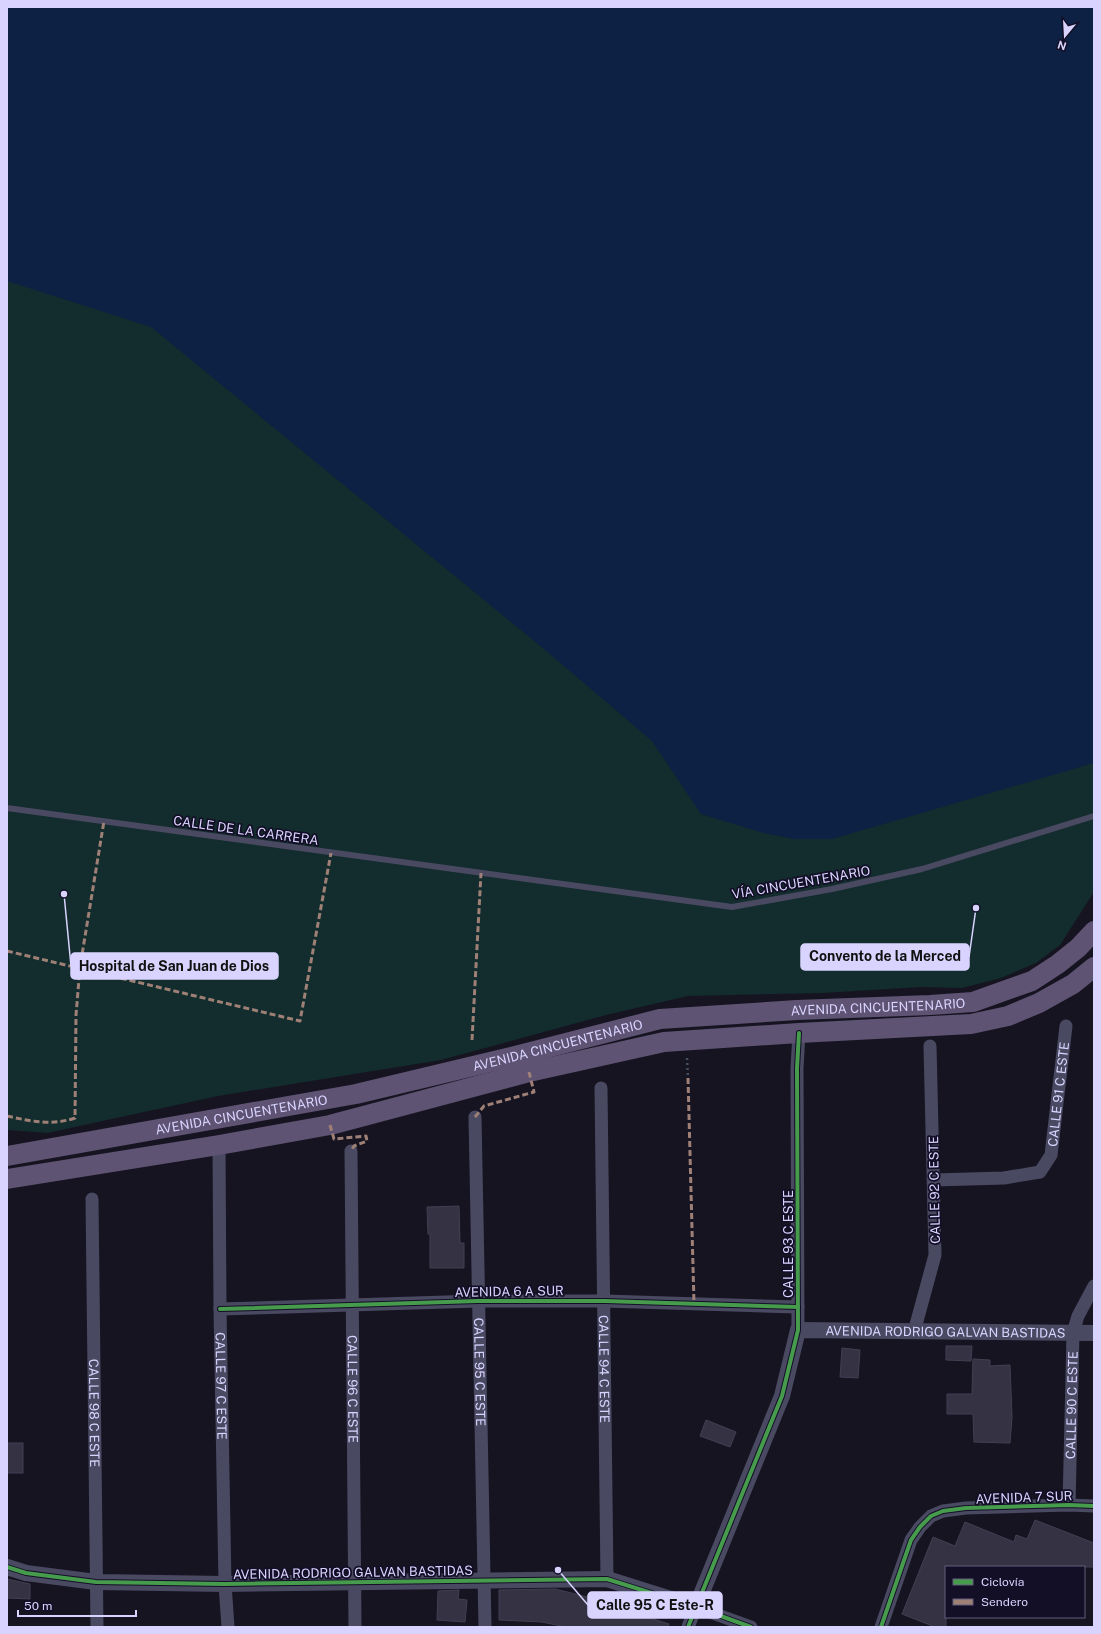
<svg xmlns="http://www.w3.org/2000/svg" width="1101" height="1634" font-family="'Public Sans',sans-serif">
  <rect width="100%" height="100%" fill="#161421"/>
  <polygon fill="#132c2d" points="7,7 1094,7 1094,892 1060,945 1036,963 1001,978 962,988 921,987 823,993 688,996 606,1015 441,1060 218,1096 47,1133 7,1130"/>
  <polygon fill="#0d2144" points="7,7 1094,7 1094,763 832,839 794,839 760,832 701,814 652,741 544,649 151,327 7,281"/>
  <g fill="#343243" stroke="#433f54">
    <polygon points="459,1206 460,1243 464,1243 464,1268 430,1268 430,1234 428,1234 427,1207"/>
    <polygon points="946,1346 972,1346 971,1361 946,1360"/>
    <polygon points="842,1348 860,1350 858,1378 840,1377"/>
    <polygon points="973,1359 990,1360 990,1366 1010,1365 1012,1417 1010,1443 974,1442 973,1414 947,1414 947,1394 972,1394"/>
    <polygon points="706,1420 736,1432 730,1447 700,1436"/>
    <rect x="7" y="1443" width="16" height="30"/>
    <polygon points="1035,1520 1094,1543 1094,1567 946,1567 946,1627 935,1627 902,1614 933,1537 955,1546 965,1522 1014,1542 1016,1535 1027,1539"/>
    <polygon points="7,1579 30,1584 30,1599 7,1598"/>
    <polygon points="555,1589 604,1601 605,1596 630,1604 628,1611 669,1624 668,1627 566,1627 542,1622 499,1620 499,1590"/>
    <polygon points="459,1590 458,1599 467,1600 465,1622 437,1620 438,1591"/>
  </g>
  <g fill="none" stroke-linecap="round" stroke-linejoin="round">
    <polyline stroke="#44505f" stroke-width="2.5" stroke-dasharray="2 3" stroke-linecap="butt" points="687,1058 688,1078"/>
    <polyline stroke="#4a4962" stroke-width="6" points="7,808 732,907 832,889 922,869 1094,816"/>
    <g stroke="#4a4962" stroke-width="13">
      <path id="s1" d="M601,1088l6,491"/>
      <path id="s2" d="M475,1117l10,510"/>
      <path id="s3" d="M219,1145l1,164 5,275 3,43"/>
      <path id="s4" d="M351,1151l4,476"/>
      <path id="s5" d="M934,1180l70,-2 36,-6 11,-17 15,-129"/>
      <path id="s6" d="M92,1199l5,428"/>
      <polyline points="220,1309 478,1301 605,1301 798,1307"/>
      <polyline points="798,1330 797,1068 799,1033"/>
      <polyline points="914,1332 935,1255 930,1046"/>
      <path id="s7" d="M1069,1505l4,-172 5,-17 16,-30"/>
      <polyline points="688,1627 696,1607 751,1627"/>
      <polyline points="881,1627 911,1540 920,1527 931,1516 943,1511 966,1508 1069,1505 1094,1506"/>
    </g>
    <path stroke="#4a4962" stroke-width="16" id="s8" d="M7,1567l19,6 70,9 129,2 382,-5 89,28 86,-211 16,-66 296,3"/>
    <g stroke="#5e5373" stroke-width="20">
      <path id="s9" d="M7,1156l349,-62 151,-36 153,-39 137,-9 133,-5 43,-3 59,-21 26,-17 20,-16 16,-17"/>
      <polyline points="7,1179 219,1145 330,1125 529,1072 664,1042 799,1033 971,1024 1008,1016 1039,1003 1073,984 1094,967"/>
    </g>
    <g stroke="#9e8076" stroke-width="3" stroke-dasharray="6 3" stroke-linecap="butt">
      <polyline points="7,951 300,1021 331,853"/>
      <polyline points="472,1040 481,873"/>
      <polyline points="688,1078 694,1304"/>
      <path d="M7,1116c23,5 44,10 68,2l1,-103 4,-48 24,-146"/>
      <polyline points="475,1117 484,1106 534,1092 529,1072"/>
      <polyline points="330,1125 334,1139 366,1136 367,1141 354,1146 351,1151"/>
    </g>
    <defs>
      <g id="cycleway">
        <polyline points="220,1309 478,1301 605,1301 798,1307"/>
        <polyline points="7,1567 26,1573 96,1582 225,1584 607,1579 696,1607 751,1627"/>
        <polyline points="688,1627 782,1396 798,1330 797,1068 799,1033"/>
        <polyline points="881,1627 911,1540 920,1527 931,1516 943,1511 966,1508 1069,1505 1094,1506"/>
      </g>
    </defs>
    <use href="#cycleway" stroke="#130f26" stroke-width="6"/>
    <use href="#cycleway" stroke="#469c4c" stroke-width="4"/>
  </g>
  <g text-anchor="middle" stroke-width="3.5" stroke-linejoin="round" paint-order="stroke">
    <g font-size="13" fill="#d9d4ff" stroke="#130f26">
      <text transform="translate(246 830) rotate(8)" y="5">CALLE DE LA CARRERA</text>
      <text transform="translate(801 882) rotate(-10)" y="5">VÍA CINCUENTENARIO</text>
      <text dy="5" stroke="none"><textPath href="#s9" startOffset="886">AVENIDA CINCUENTENARIO</textPath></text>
      <text dy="5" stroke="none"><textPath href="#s9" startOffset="562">AVENIDA CINCUENTENARIO</textPath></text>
      <text dy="5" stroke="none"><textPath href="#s5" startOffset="188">CALLE 91 C ESTE</textPath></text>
      <text dy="5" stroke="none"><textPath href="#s9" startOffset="238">AVENIDA CINCUENTENARIO</textPath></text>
      <text transform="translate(934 1190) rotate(-91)" y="5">CALLE 92 C ESTE</text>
      <text transform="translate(788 1244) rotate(-90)" y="5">CALLE 93 C ESTE</text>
      <text transform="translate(509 1291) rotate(-1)" y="5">AVENIDA 6 A SUR</text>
      <text dy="5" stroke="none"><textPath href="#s8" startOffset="1138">AVENIDA RODRIGO GALVAN BASTIDAS</textPath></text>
      <text dy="5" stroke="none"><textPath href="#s1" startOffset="281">CALLE 94 C ESTE</textPath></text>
      <text dy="5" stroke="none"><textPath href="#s2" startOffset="255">CALLE 95 C ESTE</textPath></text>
      <text dy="5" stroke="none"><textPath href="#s3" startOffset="241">CALLE 97 C ESTE</textPath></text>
      <text dy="5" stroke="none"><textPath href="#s4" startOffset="238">CALLE 96 C ESTE</textPath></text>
      <text dy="5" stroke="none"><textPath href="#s7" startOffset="100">CALLE 90 C ESTE</textPath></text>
      <text dy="5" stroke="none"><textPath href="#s6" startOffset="214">CALLE 98 C ESTE</textPath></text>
      <text transform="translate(1024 1497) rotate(-2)" y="5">AVENIDA 7 SUR</text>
      <text transform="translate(353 1572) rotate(-1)" y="5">AVENIDA RODRIGO GALVAN BASTIDAS</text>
    </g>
  </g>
  <path fill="none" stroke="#d9d4ff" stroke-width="1.5" d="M976 908L969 957M64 894L71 966M558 1570L588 1605"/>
  <g fill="#d9d4ff" stroke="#130f26" stroke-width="1.5">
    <circle cx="976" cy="908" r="4"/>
    <circle cx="64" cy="894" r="4"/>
    <circle cx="558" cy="1570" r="4"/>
  </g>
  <g fill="#d9d4ff" stroke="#d9d4ff" stroke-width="1.5">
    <rect x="801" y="944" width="168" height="26" rx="4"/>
    <rect x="71" y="953" width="207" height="26" rx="4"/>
    <rect x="588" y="1592" width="134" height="26" rx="4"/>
  </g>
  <g font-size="14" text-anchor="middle" font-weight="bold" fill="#111">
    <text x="885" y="961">Convento de la Merced</text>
    <text x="174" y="971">Hospital de San Juan de Dios</text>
    <text x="655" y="1610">Calle 95 C Este-R</text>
  </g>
  <rect width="1101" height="1634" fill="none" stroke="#d9d4ff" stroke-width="16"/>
  <rect x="945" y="1566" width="140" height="52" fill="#130f26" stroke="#625e7d"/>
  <rect x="953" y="1579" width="20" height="6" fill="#469c4c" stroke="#625e7d"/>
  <text x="981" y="1586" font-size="12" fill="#d9d4ff">Ciclovía</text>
  <rect x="953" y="1599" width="20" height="6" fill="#9e8076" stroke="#625e7d"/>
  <text x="981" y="1606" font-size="12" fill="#d9d4ff">Sendero</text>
  <g transform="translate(1065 36) rotate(198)" stroke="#130f26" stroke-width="3" paint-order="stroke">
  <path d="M0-3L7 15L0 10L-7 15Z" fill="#d9d4ff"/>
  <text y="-6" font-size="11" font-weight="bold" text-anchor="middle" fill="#d9d4ff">N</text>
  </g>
  <path d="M18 1610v6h118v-6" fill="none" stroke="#d9d4ff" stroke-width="2"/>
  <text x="24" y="1610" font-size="12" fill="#d9d4ff" stroke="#130f26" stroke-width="3" paint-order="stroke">50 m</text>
</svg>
